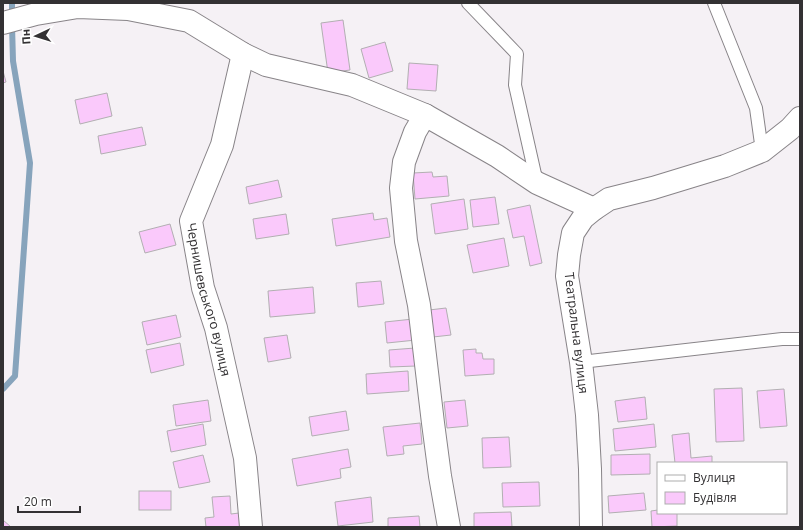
<svg xmlns="http://www.w3.org/2000/svg" width="803" height="530" font-family="'Open Sans',sans-serif">
  <rect width="100%" height="100%" fill="#f5f1f5"/>
  <g fill="none" stroke-linecap="round" stroke-linejoin="round">
    <g stroke="#87a4bc" stroke-width="6">
      <polyline points="12,3 12,16"/>
      <polyline points="3,389 15,376 30,163 13,61 12,25"/>
    </g>
  </g>
  <g fill="#fac9fb" stroke="#b2afb2">
    <polygon points="343,20 350,70 328,73 321,23"/>
    <polygon points="385,42 393,71 369,78 361,49"/>
    <polygon points="409,63 438,65 436,91 407,89"/>
    <polygon points="3,71 6,82 3,83"/>
    <polygon points="107,93 112,116 80,124 75,100"/>
    <polygon points="142,127 146,145 101,154 98,136"/>
    <polygon points="432,172 433,177 447,176 449,196 415,199 413,173"/>
    <polygon points="278,180 282,197 249,204 246,187"/>
    <polygon points="495,197 499,224 473,227 470,200"/>
    <polygon points="464,199 468,229 435,234 431,204"/>
    <polygon points="530,205 542,263 530,266 524,236 513,238 507,210"/>
    <polygon points="373,213 374,220 387,218 390,237 336,246 332,219"/>
    <polygon points="286,214 289,234 256,239 253,219"/>
    <polygon points="170,224 176,245 145,253 139,232"/>
    <polygon points="504,238 509,266 473,273 467,245"/>
    <polygon points="381,281 384,304 358,307 356,283"/>
    <polygon points="313,287 315,313 270,317 268,291"/>
    <polygon points="446,308 451,335 433,337 429,310"/>
    <polygon points="176,315 181,337 147,345 142,322"/>
    <polygon points="413,319 416,340 387,343 385,322"/>
    <polygon points="287,335 291,358 268,362 264,338"/>
    <polygon points="180,343 184,365 151,373 146,350"/>
    <polygon points="415,348 416,366 390,367 389,350"/>
    <polygon points="476,349 476,353 482,353 483,359 494,359 494,374 465,376 463,350"/>
    <polygon points="408,371 409,391 367,394 366,374"/>
    <polygon points="742,388 744,441 716,442 714,389"/>
    <polygon points="784,389 787,426 760,428 757,391"/>
    <polygon points="645,397 647,419 618,422 615,401"/>
    <polygon points="208,400 211,421 176,426 173,405"/>
    <polygon points="465,400 468,426 447,428 444,402"/>
    <polygon points="346,411 349,430 312,436 309,417"/>
    <polygon points="420,423 422,444 403,446 404,454 387,456 383,427"/>
    <polygon points="203,424 206,445 171,452 167,431"/>
    <polygon points="654,424 656,447 615,451 613,429"/>
    <polygon points="689,433 691,458 712,456 712,463 675,463 672,435"/>
    <polygon points="509,437 511,467 483,468 482,438"/>
    <polygon points="348,449 351,467 340,469 341,478 297,486 292,459"/>
    <polygon points="650,454 650,474 611,475 611,455"/>
    <polygon points="203,455 210,482 179,488 173,462"/>
    <polygon points="539,482 540,506 503,507 502,483"/>
    <rect x="139" y="491" width="32" height="19"/>
    <polygon points="644,493 646,510 609,513 608,496"/>
    <polygon points="230,496 231,514 239,513 241,527 206,527 205,518 214,517 212,497"/>
    <polygon points="371,497 373,522 338,526 335,502"/>
    <polygon points="658,510 658,513 677,513 677,526 652,527 651,511"/>
    <polygon points="511,512 512,527 474,527 474,513"/>
    <polygon points="419,516 420,527 388,527 388,518"/>
    <polygon points="3,520 11,527 3,527"/>
  </g>
  <g fill="none" stroke-linecap="round" stroke-linejoin="round">
    <defs>
      <g id="service">
        <polyline points="468,3 517,54 515,85 537,183"/>
        <polyline points="714,3 756,108 762,151"/>
        <polyline points="581,362 782,339 800,339"/>
      </g>
      <g id="minor">
        <polyline points="3,23 36,14 78,7 128,9 189,21 243,54 266,65 352,85 425,115 497,156 537,183 594,209"/>
        <path id="s1" d="M243,54l-21,91 -31,76 12,67 13,40 29,130 6,69"/>
        <polyline points="425,115 415,132 404,162 401,188 406,241 419,305 433,423 440,476 449,527"/>
      </g>
      <polyline id="tertiary" points="591,527 590,469 587,415 581,362 567,276 569,255 573,233 583,218 594,209 609,199 653,188 725,166 762,151 790,129 800,118"/>
    </defs>
    <use href="#service" stroke="#888488" stroke-width="14"/>
    <use href="#minor" stroke="#888488" stroke-width="24"/>
    <use href="#tertiary" stroke="#888488" stroke-width="24"/>
    <use href="#service" stroke="#fff" stroke-width="12"/>
    <use href="#minor" stroke="#fff" stroke-width="22"/>
    <use href="#tertiary" stroke="#fff" stroke-width="22"/>
  </g>
  <g text-anchor="middle" stroke-width="3" stroke-linejoin="round" paint-order="stroke">
    <g font-size="13" fill="#333133" stroke="#fff">
      <text dy="5" stroke="none"><textPath href="#s1" startOffset="256">Чернишевського вулиця</textPath></text>
      <text transform="translate(577 333) rotate(83)" y="5">Театральна вулиця</text>
    </g>
  </g>
  <rect width="803" height="530" fill="none" stroke="#333133" stroke-width="8"/>
  <rect x="657" y="462" width="130" height="52" fill="#ffffff" stroke="#adadad"/>
  <rect x="665" y="475" width="20" height="6" fill="#ffffff" stroke="#adadad"/>
  <text x="693" y="482" font-size="12" fill="#333133">Вулиця</text>
  <rect x="665" y="492" width="20" height="12" fill="#fac9fb" stroke="#adadad"/>
  <text x="693" y="502" font-size="12" fill="#333133">Будівля</text>
  <g transform="translate(36 36) rotate(266)" stroke="#ffffff" stroke-width="3" paint-order="stroke">
  <path d="M0-3L7 15L0 10L-7 15Z" fill="#333133"/>
  <text y="-6" font-size="11" font-weight="bold" text-anchor="middle" fill="#333133">Пн</text>
  </g>
  <path d="M18 506v6h62v-6" fill="none" stroke="#333133" stroke-width="2"/>
  <text x="24" y="506" font-size="12" fill="#333133" stroke="#ffffff" stroke-width="3" paint-order="stroke">20 m</text>
</svg>
